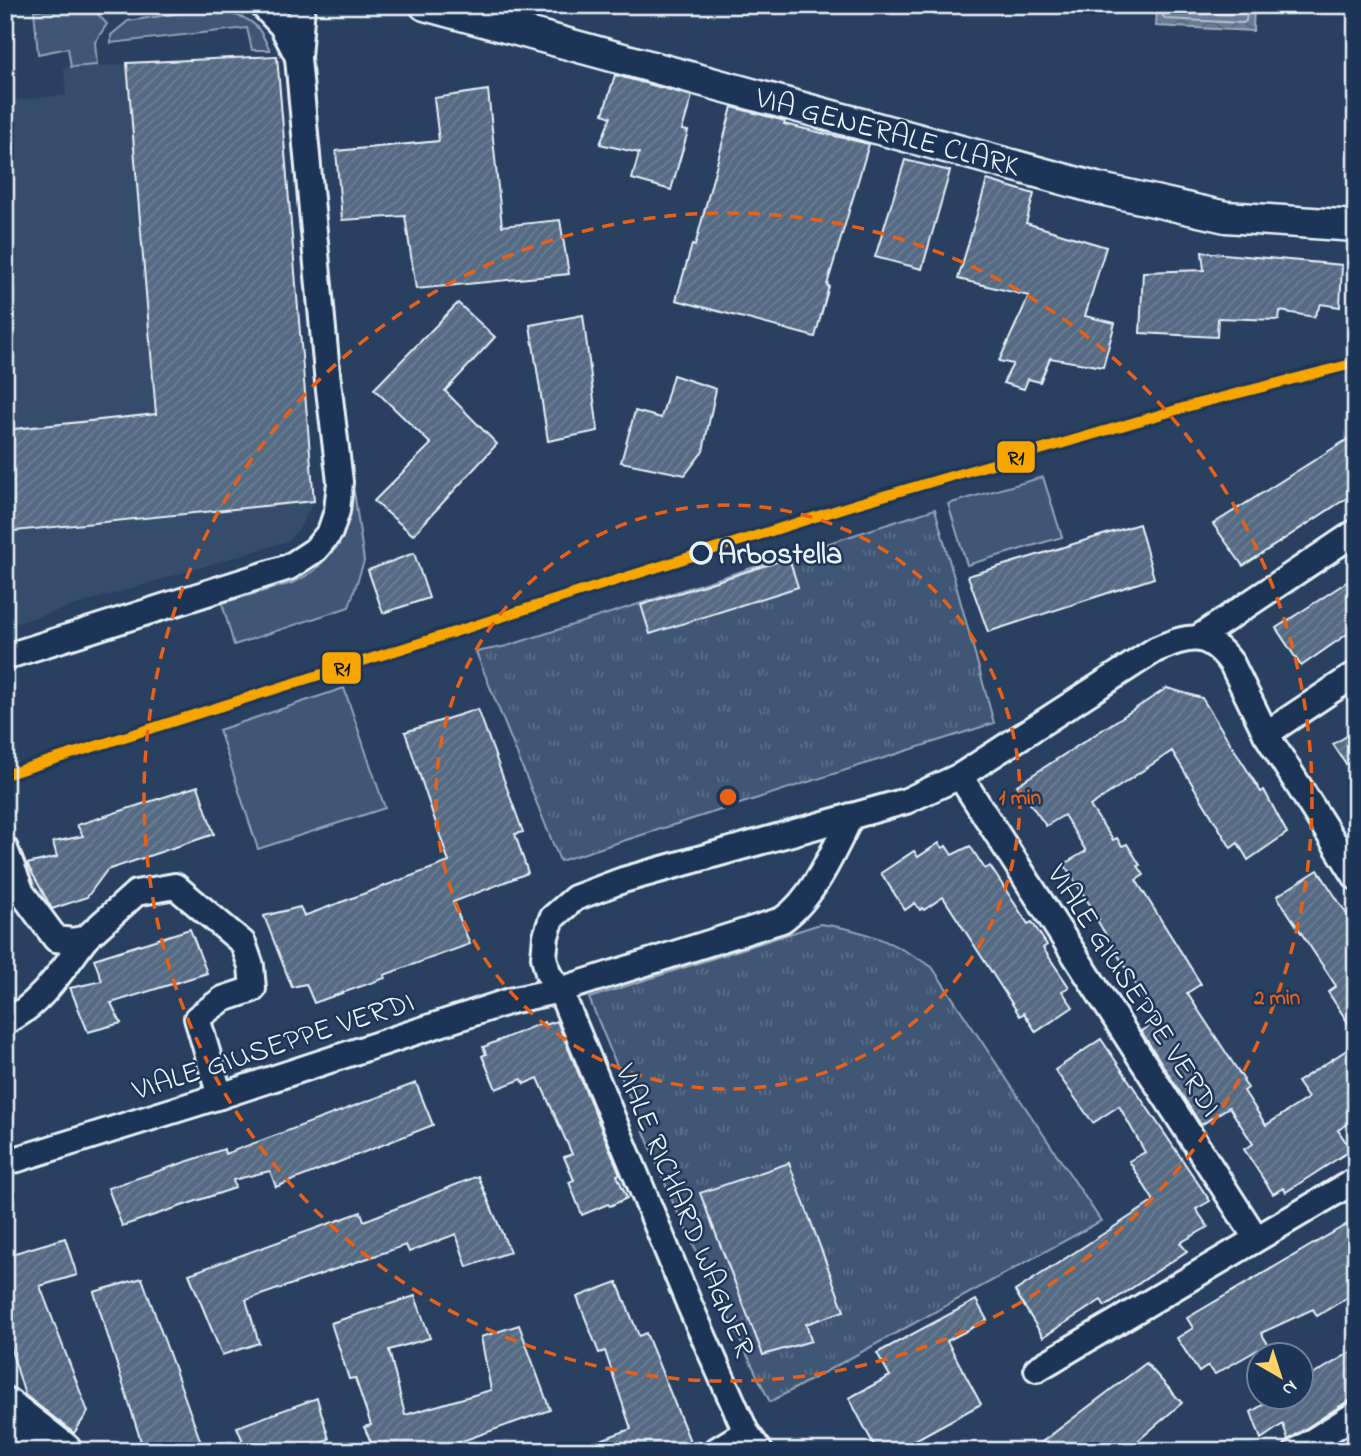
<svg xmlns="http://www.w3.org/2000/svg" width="1361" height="1456" font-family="'Indie Flower',sans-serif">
  <defs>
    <pattern id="park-tufts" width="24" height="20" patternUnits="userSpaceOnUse" patternTransform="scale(1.75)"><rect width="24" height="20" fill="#415774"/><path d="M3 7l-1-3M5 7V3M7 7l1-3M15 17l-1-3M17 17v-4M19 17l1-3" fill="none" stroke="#5c7089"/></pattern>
    <pattern id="water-waves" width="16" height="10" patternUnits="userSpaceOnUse" patternTransform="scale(1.75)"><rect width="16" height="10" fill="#6b7c95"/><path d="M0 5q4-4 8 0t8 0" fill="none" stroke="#5a6573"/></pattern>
    <pattern id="building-hatch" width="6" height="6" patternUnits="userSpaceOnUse" patternTransform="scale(1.75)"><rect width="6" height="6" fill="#556a83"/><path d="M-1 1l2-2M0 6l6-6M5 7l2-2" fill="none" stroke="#6d8095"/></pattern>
  </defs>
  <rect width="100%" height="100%" fill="#294061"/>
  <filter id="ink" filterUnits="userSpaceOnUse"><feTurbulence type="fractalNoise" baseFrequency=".0143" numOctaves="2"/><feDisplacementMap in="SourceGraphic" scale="14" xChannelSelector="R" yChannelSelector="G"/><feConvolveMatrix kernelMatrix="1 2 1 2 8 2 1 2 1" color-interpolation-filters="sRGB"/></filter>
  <g filter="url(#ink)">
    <polygon fill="#364d6b" points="277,56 314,501 299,529 288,541 10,625 5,591 5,84 9,101 66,95 64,68"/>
    <g fill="#415774" stroke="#94a4b6" stroke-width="2">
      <polygon points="34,10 95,11 107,24 95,42 97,65 71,67 68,48 38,54"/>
      <path d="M180,13c22,0 59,-5 76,13 6,6 10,17 14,24h-18l-5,-22 -136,15v-8l17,-14z"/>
      <polygon points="1043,477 1062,537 967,565 948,504"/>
      <polygon points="354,491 364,561 349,607 234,645 222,603 295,582 314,571 339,545"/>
      <polygon points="344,688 385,808 258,849 219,730"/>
    </g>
    <g fill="url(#park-tufts)" stroke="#94a4b6" stroke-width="2">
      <polygon points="935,509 994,723 560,861 476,652 507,646"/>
      <path d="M820,924c44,5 75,19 112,43l169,254 -331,181 -96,-197 -85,-207z"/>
    </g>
    <polygon fill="url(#water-waves)" stroke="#9dabbd" stroke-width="2" points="1157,5 1254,5 1253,31 1156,26"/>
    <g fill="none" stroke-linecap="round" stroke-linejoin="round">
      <g stroke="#b6c2d0" stroke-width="2">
        <polyline points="1164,5 1163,16 1166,19 1243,23 1246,21 1248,5"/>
        <polyline points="1172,5 1175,11 1235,14 1238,12 1239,5"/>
      </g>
    </g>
    <g fill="url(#building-hatch)" stroke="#e8f1f8" stroke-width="2">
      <polygon points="277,56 314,501 5,532 5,430 156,414 127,63"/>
      <polygon points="615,75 692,96 682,130 688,131 671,190 632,179 639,153 600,144 611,117 603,114"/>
      <polygon points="488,90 502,226 560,220 569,274 416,289 405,216 342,220 336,151 439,141 434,98"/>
      <polygon points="732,107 785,121 784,124 869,144 827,285 829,286 815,337 676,300 692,245 695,246"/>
      <polygon points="905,160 950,171 922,269 875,257"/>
      <polygon points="987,180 1034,194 1026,223 1106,247 1085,316 1115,323 1103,367 1050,358 1040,382 1028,379 1024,389 1003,383 1013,364 999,361 1029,296 958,279"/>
      <polygon points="1202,252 1342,265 1340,307 1321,304 1314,317 1280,311 1279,320 1218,318 1217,337 1140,333 1143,272 1204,270"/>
      <polygon points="458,303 495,337 445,391 497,444 413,535 374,501 431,444 374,389"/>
      <polygon points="583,315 598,431 548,441 530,325"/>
      <polygon points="673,375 716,389 703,451 685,475 621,462 635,411 661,418"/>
      <polygon points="1348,439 1356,449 1356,492 1243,566 1213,524"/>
      <polygon points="1139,524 1154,578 988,632 968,576"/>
      <polygon points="414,553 429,598 383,613 368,570"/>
      <polygon points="789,558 798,587 650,634 641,605"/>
      <polygon points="1356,576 1356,628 1301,666 1276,628"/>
      <polygon points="1167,688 1202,698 1261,792 1264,790 1287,833 1248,860 1238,843 1231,848 1172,751 1090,806 1113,840 1117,838 1122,846 1127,844 1140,865 1138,866 1144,875 1136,880 1201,984 1187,993 1244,1080 1243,1081 1248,1088 1244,1091 1266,1125 1308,1098 1297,1082 1356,1044 1356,1119 1338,1130 1351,1150 1286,1192 1283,1188 1273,1194 1244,1149 1253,1144 1229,1107 1201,1125 1141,1031 1157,1021 1097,920 1099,919 1064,864 1086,851 1064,815 1046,826 1017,785"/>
      <polygon points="478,709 523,832 515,834 528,873 453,902 470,944 384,975 385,978 314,1003 306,984 292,987 264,916 300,907 304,916 449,862 405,732"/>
      <polygon points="1356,731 1356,779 1333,744"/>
      <polygon points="198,786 214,834 107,870 87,897 52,909 27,864 57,857 53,842 83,836 77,825"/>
      <polygon points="939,843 943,848 946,846 952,855 970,846 985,869 990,866 1028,924 1032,922 1047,945 1043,948 1069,987 1062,991 1073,1007 1036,1032 1024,1013 1020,1016 943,897 924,910 922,908 920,910 915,903 905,910 881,873 914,851 918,857"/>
      <polygon points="1318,870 1356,928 1356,1035 1328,992 1336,986 1277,896"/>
      <polygon points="190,929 207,973 111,1003 121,1023 88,1032 70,988 102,981 94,959"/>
      <polygon points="557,1021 620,1174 617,1175 627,1198 610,1206 608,1204 582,1215 569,1182 574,1180 564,1157 572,1154 538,1078 524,1084 522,1079 496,1089 482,1056 486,1054 483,1047 544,1022 545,1025"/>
      <polygon points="1101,1039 1210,1201 1196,1209 1208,1227 1180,1243 1187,1251 1105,1306 1101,1300 1043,1337 1015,1291 1154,1201 1129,1161 1145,1152 1119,1106 1093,1123 1055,1070"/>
      <polygon points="416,1083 433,1125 276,1187 270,1171 233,1180 235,1188 122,1226 108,1188 224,1149 225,1154"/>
      <polygon points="789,1163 844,1311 806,1324 811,1341 763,1355 700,1193"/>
      <polygon points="478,1176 510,1252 467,1267 456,1234 409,1252 406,1245 246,1300 259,1343 222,1355 189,1274 361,1212 364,1221"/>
      <polygon points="1356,1219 1356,1292 1317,1316 1313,1309 1261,1333 1268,1344 1215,1374 1208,1366 1199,1372 1177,1338 1193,1328 1187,1318"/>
      <polygon points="65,1238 77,1275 40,1286 88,1412 74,1433 25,1395 5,1330 5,1256"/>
      <polygon points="142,1278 204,1451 144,1451 94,1292"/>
      <polygon points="617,1282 639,1336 646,1333 694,1451 578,1451 578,1448 631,1429 605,1351 599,1353 577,1297"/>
      <polygon points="415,1296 430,1338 389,1350 405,1415 491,1390 481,1337 519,1325 550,1410 434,1451 375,1451 364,1427 371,1425 355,1378 349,1379 331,1323"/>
      <polygon points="976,1300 987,1320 947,1341 981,1404 895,1451 877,1451 849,1398 890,1376 877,1353"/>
      <polygon points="1356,1349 1356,1399 1348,1401 1288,1440 1283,1424 1261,1439 1251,1412 1277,1396 1301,1396 1301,1382"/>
      <polygon points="1146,1363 1182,1403 1126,1451 1030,1451"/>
      <polygon points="317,1398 329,1439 305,1451 247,1451 237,1427"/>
    </g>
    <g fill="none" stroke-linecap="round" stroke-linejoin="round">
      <defs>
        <g id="minor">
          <polyline points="262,5 282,26 298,57"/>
          <polyline points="1198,638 1356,532"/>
          <polyline points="5,657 289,567 315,550 330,532 337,511 340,482 327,373 298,58 302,5"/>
          <polyline points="1266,734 1356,674"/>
          <polyline points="960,776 1256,1238"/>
          <polyline points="5,849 22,893 56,939 73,941 86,938 136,893 175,886 243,943 251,966 253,989 223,999 197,1018 220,1096"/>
          <path d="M5,1022c35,-16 58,-54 81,-84"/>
          <path d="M5,1163l215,-67 290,-95 50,-11 222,-70c31,-21 52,-70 69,-104"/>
          <polyline points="1037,1369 1356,1180"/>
          <polyline points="715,1451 746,1432"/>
          <path d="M760,1451l-14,-19 -56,-126 -130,-316 -12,-17 -4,-16 2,-21 6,-18 23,-20 48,-18 283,-79 54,-25 195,-126c34,-15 53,-20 77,14l34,70 90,143"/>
          <polyline points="1297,1451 1356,1414"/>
        </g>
        <polyline id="major" points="425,5 1096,188 1226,217 1356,226"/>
        <g id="highway">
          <polyline points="5,1405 64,1451"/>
          <polyline points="5,1439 14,1451"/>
        </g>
      </defs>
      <use href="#minor" stroke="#e8f1f8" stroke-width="30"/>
      <use href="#major" stroke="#e8f1f8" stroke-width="35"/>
      <use href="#highway" stroke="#e8f1f8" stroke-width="40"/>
      <use href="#minor" stroke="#1d3557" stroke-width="24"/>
      <use href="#major" stroke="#1d3557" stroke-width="30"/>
      <use href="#highway" stroke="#1d3557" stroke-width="35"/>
      <defs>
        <polyline id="rail-1" points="5,775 856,504 1200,403 1356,363"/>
      </defs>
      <use href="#rail-1" stroke="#1d3557" stroke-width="16"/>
      <use href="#rail-1" stroke="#f7a600" stroke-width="10"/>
    </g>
  </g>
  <g fill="none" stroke="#e86118" stroke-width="3.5" stroke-dasharray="12 9">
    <circle cx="728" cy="797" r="292"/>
    <circle cx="728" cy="797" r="584"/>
  </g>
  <circle fill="#1d3557" stroke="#e8f1f8" stroke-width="3.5" cx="701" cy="553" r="10"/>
  <g text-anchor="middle" stroke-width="5" stroke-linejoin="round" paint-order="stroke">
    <g font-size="30" fill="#e8f1f8" stroke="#1d3557">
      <text transform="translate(888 131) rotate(15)" y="10">VIA GENERALE CLARK</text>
      <text transform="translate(1135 990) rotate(57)" y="10">VIALE GIUSEPPE VERDI</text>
      <text transform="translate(273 1045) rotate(-18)" y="10">VIALE GIUSEPPE VERDI</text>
      <text transform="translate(686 1210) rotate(67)" y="10">VIALE RICHARD WAGNER</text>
    </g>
    <g font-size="30" font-weight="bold" fill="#e8f1f8" stroke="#1d3557" text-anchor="start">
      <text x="718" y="563">Arbostella</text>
    </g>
  </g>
  <circle cx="728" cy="797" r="10" fill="#e86118" stroke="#1d3557" stroke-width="3.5"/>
  <g font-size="21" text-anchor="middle" font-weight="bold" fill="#e86118" stroke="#1d3557" stroke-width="5" stroke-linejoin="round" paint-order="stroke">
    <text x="1020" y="804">1 min</text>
    <text x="1277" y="1004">2 min</text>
  </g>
  <g stroke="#1d3557" stroke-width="2.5">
    <rect x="996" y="440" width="40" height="34" rx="7" fill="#f7a600"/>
    <rect x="321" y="651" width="41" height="34" rx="7" fill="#f7a600"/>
  </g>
  <g font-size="19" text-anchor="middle" font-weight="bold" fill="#111">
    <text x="1016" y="464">R1</text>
    <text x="342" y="675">R1</text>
  </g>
  <rect width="1361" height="1456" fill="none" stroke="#1d3557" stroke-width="28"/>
  <rect x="14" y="14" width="1333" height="1428" fill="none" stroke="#e8f1f8" stroke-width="2.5" filter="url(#ink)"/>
  <g transform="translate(1280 1376) rotate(141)"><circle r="33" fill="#1d3557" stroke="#6e8097" stroke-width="2"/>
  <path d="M0-5L12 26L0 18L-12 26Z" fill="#ffd166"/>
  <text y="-10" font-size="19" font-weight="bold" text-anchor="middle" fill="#e8f1f8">N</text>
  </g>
</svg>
